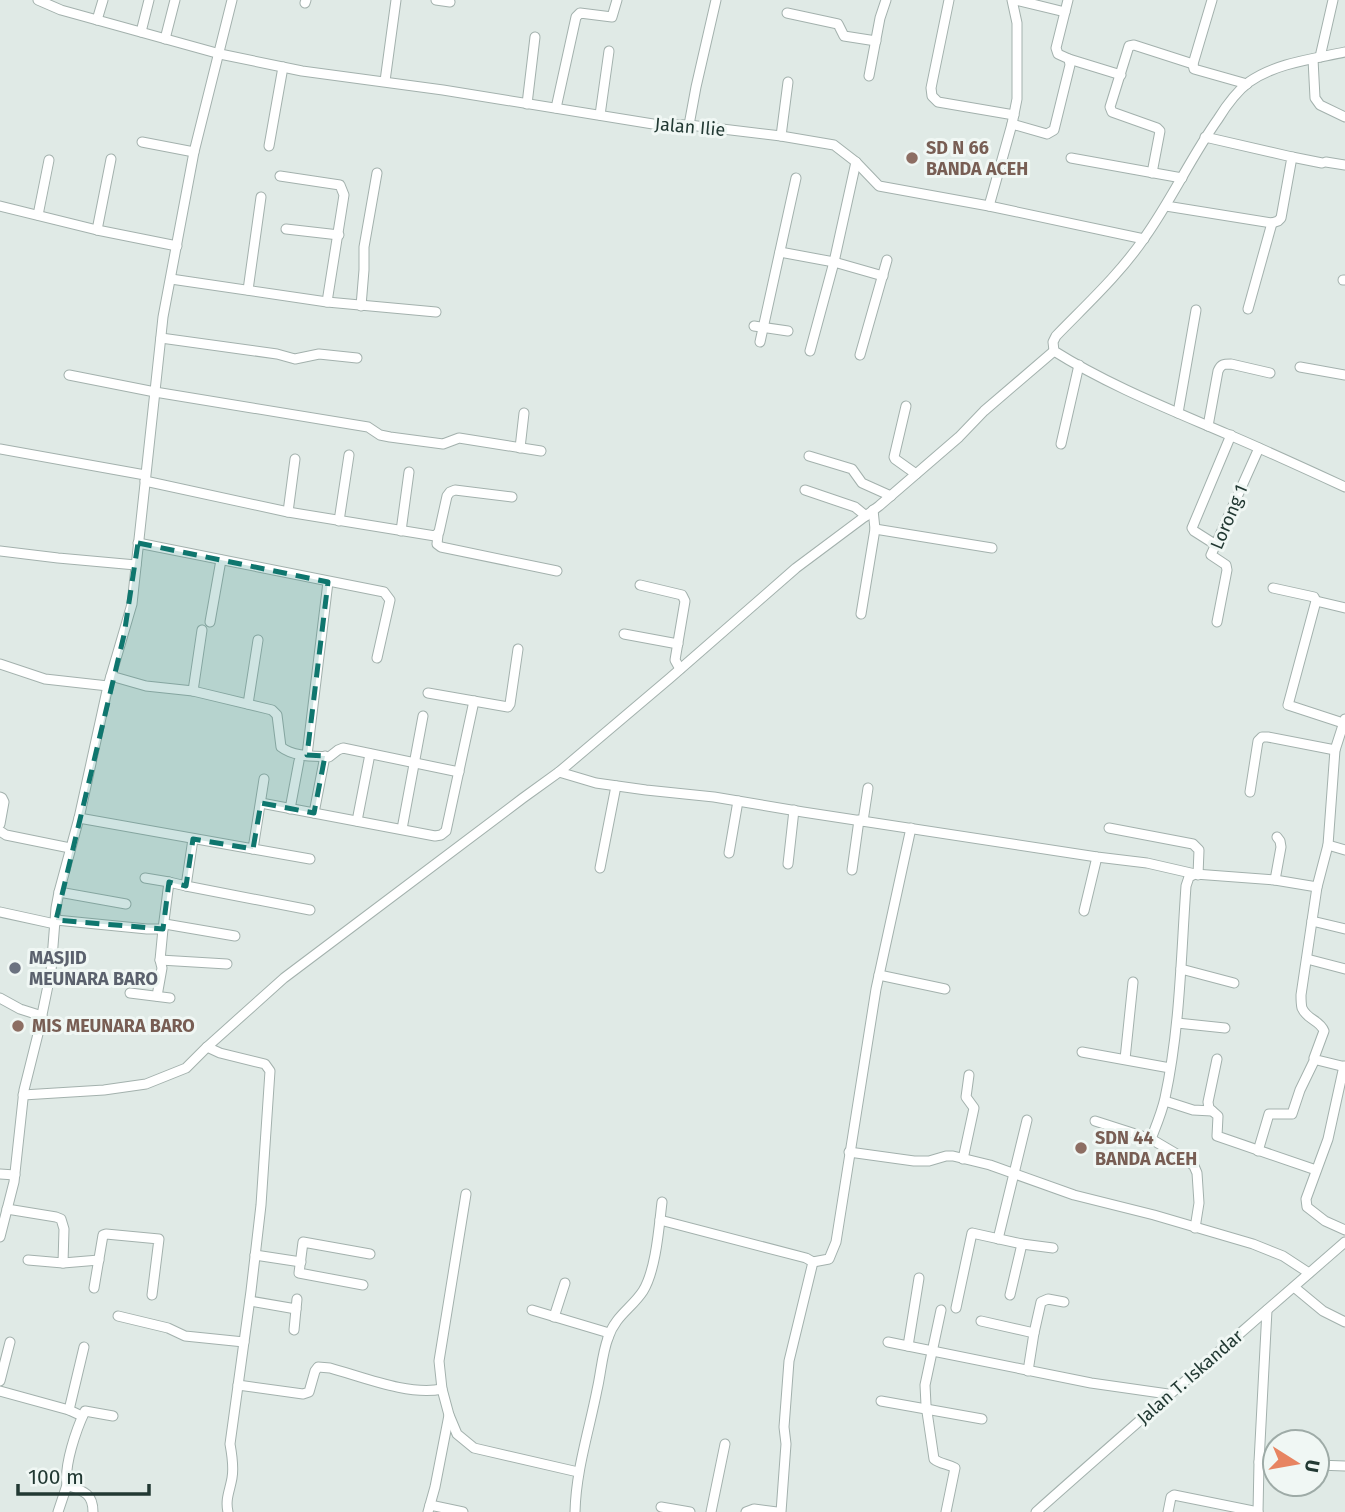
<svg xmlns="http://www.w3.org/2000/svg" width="1345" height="1512" font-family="'Fira Sans',sans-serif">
  <rect width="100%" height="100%" fill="#e0eae6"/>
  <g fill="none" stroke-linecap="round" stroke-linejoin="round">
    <defs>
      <g id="minor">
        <polyline points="38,0 61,10 220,54 302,71 443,90 653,124 689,125 781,136 834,145 856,162 879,186 989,206 1144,239"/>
        <polyline points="436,0 450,2"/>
        <polyline points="949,0 931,88 932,96 938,102 1014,115"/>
        <polyline points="1016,0 1065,12"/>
        <polyline points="1212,0 1193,64 1194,69 1247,84"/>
        <polyline points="305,3 306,0"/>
        <polyline points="787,13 838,24 844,36 876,41"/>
        <polyline points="97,20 103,0"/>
        <polyline points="141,32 149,0"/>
        <polyline points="165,39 175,0"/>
        <path d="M1345,52c-32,7 -69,11 -96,30 -13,10 -23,24 -31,37 -27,38 -46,80 -73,118 -25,37 -58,67 -89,99l-3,6 1,9c54,34 115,58 173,83 40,17 79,35 118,53"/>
        <polyline points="1320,57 1333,0"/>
        <polyline points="1069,59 1121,75"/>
        <polyline points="1313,59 1315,98 1320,105 1345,117"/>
        <polyline points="869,76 880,18 886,0"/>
        <polyline points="385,81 396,0"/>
        <polyline points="527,104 535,37"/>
        <polyline points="556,108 576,17 580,13 612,17 617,0"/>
        <polyline points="600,115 609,51"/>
        <polyline points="1012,124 1047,134 1054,130 1070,65 1069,59 1058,54 1056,48 1068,0"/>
        <polyline points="689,125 696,87 716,0"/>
        <polyline points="781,136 788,82"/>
        <polyline points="142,142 194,152"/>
        <polyline points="269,146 283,67"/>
        <polyline points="1292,157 1322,163"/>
        <polyline points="1071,158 1182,178"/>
        <polyline points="1326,162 1345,165"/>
        <polyline points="1152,173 1160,131 1157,128 1112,112 1110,107 1129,46 1134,45 1193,64"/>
        <polyline points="280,176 340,185 344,195 327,302"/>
        <polyline points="0,206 97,230 177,246"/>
        <polyline points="989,206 1012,124 1017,99 1017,23 1012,0"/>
        <polyline points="1166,206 1272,223 1278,221 1281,218 1292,157 1205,137"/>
        <polyline points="38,215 49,160"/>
        <polyline points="286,229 339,235"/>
        <polyline points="97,230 111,159"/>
        <polyline points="780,252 834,262 883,276"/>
        <polyline points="171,279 327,302 436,312"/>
        <polyline points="1343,280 1345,280"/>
        <polyline points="248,290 261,197"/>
        <polyline points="361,306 364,270 364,247 377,173"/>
        <polyline points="1248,309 1272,223"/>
        <polyline points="754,326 788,331"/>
        <polyline points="161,338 277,354 295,359 319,354 357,358"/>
        <polyline points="760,342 796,178"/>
        <polyline points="810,351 834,262 856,162"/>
        <polyline points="860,355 887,260"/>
        <polyline points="1300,367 1345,375"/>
        <polyline points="69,375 155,392 368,427 380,435 390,437 443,444 459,438 541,451"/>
        <polyline points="906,406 894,457 895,459 916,474"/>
        <polyline points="1178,413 1196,310"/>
        <path d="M1208,426l10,-55c3,-7 6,-7 13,-7l39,9"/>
        <polyline points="1061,444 1079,365"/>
        <polyline points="520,448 524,413"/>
        <polyline points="0,449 145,475"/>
        <polyline points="809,456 852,469 862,483 891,496"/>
        <polyline points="145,481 288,512 435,536 439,532 447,496 450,492 455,490 512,497"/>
        <polyline points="805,490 855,507 866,516"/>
        <polyline points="288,512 295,459"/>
        <polyline points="339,521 349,455"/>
        <polyline points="875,529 992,548"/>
        <polyline points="401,531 409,472"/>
        <polyline points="438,535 437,544 441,547 557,571"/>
        <polyline points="138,543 384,592 390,600 377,658"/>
        <polyline points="1216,545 1194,531 1192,528 1231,435"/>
        <polyline points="0,551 58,558 136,565"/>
        <polyline points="640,585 682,595 685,601 675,660 680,669"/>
        <polyline points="1273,588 1314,597 1316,601 1288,705 1343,723"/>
        <polyline points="1316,601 1345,608"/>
        <polyline points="861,614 875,529 873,510"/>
        <polyline points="210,622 221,560"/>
        <polyline points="1217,622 1227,570 1226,565 1211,555 1259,448"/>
        <polyline points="624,634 678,644"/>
        <polyline points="0,664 45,679 108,686"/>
        <path d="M111,676l35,10 47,5 79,19 5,5 4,32c13,10 33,9 48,10l9,-7 5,-2 116,24"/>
        <polyline points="193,691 202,630"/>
        <polyline points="428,693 508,707 510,704 518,649"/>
        <polyline points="248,704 258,640"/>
        <path d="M1345,719l-10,31 -7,95 -11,42 -16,108c0,5 0,9 1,13 5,12 18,12 22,23l-10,27 3,2 28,7"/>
        <polyline points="307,755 328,582"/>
        <polyline points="559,772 596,783 646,790 714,797 803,812 1097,857 1147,863 1195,874"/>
        <polyline points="1250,792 1258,741 1262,737 1268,737 1335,750"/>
        <polyline points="0,797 2,798 4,802 0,824"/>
        <polyline points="261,803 435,836 441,835 446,831 474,701"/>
        <polyline points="290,809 299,761"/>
        <polyline points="314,813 325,756"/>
        <polyline points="79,818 253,849 264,779"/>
        <polyline points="357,821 370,754"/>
        <polyline points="863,821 868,788"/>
        <polyline points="1109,828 1193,844 1199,850 1198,875"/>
        <polyline points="402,829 423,716"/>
        <polyline points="0,831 6,835 70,848"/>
        <polyline points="1328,845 1345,850"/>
        <polyline points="253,849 310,859"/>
        <polyline points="729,853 738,801"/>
        <polyline points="788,864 794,810"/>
        <polyline points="600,868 616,786"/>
        <polyline points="852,870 859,820"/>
        <polyline points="145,878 169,882"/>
        <polyline points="1275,880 1281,847 1280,841 1277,837"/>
        <polyline points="186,886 310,910"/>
        <polyline points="59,892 126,904"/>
        <polyline points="1084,911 1097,857"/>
        <polyline points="0,912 55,924"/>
        <polyline points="56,920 147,929 163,929 169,882 186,886 193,839"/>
        <polyline points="1312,921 1345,929"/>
        <polyline points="165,924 235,936"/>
        <polyline points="1307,959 1345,969"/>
        <polyline points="160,960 227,964"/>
        <polyline points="1181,969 1234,983"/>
        <polyline points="879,975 945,989"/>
        <polyline points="130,993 170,998"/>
        <polyline points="157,996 162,968 160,960 163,929"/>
        <polyline points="0,998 20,1009 42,1016"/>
        <polyline points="1177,1023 1225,1028"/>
        <path d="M207,1047l13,6 45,11 5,7 -9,134 -10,86 -21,153c2,11 4,23 2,34 -2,12 -7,21 -4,34"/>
        <polyline points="1082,1052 1170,1068"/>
        <polyline points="1125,1059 1133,982"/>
        <polyline points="1217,1059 1208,1102 1209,1108 1218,1116 1217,1136 1316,1170"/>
        <polyline points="1344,1066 1328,1139 1306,1199 1307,1207 1325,1221 1345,1230"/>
        <polyline points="23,1095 104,1090 146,1084 186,1068 207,1047 284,978 523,798 559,772 670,678 796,568 879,506 959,437 984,411 1054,351"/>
        <polyline points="1165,1101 1193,1110 1212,1111"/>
        <polyline points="1095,1121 1151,1139 1185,1159 1194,1166 1197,1173 1199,1203 1195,1228"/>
        <path d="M1151,1139c5,-13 11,-27 14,-41 15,-70 16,-141 21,-212l3,-9 6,-3 80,6 42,7"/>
        <polyline points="1258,1151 1269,1114 1292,1114 1300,1090 1315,1059"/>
        <polyline points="849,1152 914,1161 929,1161 946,1156 953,1156 990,1165 1074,1195 1154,1215 1253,1244 1283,1256 1309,1273"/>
        <polyline points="963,1159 974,1108 966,1097 969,1075"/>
        <polyline points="0,1174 15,1175"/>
        <polyline points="466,1194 439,1361 442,1389 449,1415 457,1434 474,1448 578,1472"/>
        <polyline points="7,1209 56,1217 61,1219 64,1229 63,1263 28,1260"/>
        <polyline points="660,1220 806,1258 813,1262 789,1361 784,1427 786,1444 781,1512"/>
        <polyline points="0,1237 14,1182 24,1090 38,1034 51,971 56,908 59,892 79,818 108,686 132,604 163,317 194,152 232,0"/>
        <polyline points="998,1239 1027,1120"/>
        <polyline points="255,1255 301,1262"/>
        <polyline points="813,1262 829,1259 836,1242 876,989 911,828"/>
        <polyline points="63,1263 99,1260"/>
        <polyline points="363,1285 299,1273 303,1242 370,1254"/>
        <polyline points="1294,1287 1323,1311 1345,1322"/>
        <polyline points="94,1288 103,1235 106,1234 159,1239 152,1295"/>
        <polyline points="1010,1295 1022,1244"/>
        <polyline points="250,1301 296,1309"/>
        <polyline points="956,1308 972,1233 1022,1244 1053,1248"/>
        <polyline points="532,1310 609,1333 608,1338"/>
        <path d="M941,1310l-16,75 1,20 8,54c6,5 14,5 21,9l-9,44"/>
        <polyline points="118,1316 168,1328 185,1336 244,1342"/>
        <polyline points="554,1317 565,1283"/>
        <polyline points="981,1321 1034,1333"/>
        <polyline points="294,1330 297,1299"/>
        <polyline points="888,1342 1091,1383 1168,1394"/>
        <polyline points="908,1346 919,1278"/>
        <polyline points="1028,1371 1034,1333 1041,1302 1048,1299 1064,1302"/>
        <polyline points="0,1381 10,1342"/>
        <path d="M238,1385l65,9 6,-2 6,-21 3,-4 12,1c33,9 79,28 112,21"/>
        <polyline points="0,1391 69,1410 82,1416"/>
        <polyline points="881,1401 982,1419"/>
        <polyline points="69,1410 84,1347"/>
        <polyline points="1259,1462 1275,1462"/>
        <polyline points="1317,1465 1345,1466"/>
        <polyline points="430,1505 463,1512"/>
        <polyline points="661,1507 690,1512"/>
        <polyline points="58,1512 67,1485"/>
        <path d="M93,1512c0,-19 -10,-21 -26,-27 -3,-20 9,-55 18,-74l28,5"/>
        <polyline points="428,1512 435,1487 449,1415"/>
        <path d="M575,1512c1,-42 14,-81 22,-122 4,-17 5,-36 11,-52 7,-22 24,-30 35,-47 13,-21 16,-64 19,-89"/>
        <polyline points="711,1512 725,1444"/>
        <polyline points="746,1512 754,1509 777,1512"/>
        <path d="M1036,1512c102,-91 206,-180 309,-270"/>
        <polyline points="1168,1512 1171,1497 1174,1495 1258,1512"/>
        <polyline points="1258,1512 1259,1462 1267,1310"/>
      </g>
    </defs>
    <use href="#minor" stroke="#a3b1ad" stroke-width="11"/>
    <use href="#minor" stroke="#fff" stroke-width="9"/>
  </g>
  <path fill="#0f766e" fill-opacity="0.2" stroke="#0f766e" stroke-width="5" stroke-dasharray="14 9" stroke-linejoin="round" d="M138,543l190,39 -21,173 18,1 -11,57 -53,-10 -8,46 -60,-10 -7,47 -17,-4 -6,47 -107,-9 68,-285z"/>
  <g fill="#8d6e63" stroke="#f0f7f4" stroke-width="2.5">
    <circle cx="912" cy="158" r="7"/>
    <circle cx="18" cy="1026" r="7"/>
    <circle cx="1081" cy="1148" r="7"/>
  </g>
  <circle fill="#6b7280" stroke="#f0f7f4" stroke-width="2.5" cx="15" cy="968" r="7"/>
  <g text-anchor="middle" stroke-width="6" stroke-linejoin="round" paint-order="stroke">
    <g font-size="18" fill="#223933" stroke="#f0f7f4">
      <text transform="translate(690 127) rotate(5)" y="6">Jalan Ilie</text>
      <text transform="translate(1229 517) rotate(-67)" y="6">Lorong 1</text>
      <text transform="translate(1190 1377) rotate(-41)" y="6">Jalan T. Iskandar</text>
    </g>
    <g font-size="18" font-weight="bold" fill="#785e54" stroke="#f0f7f4" text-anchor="start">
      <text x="926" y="154">SD N 66<tspan x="926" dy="21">BANDA ACEH</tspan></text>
      <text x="32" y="1032">MIS MEUNARA BARO</text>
      <text x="1095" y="1144">SDN 44<tspan x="1095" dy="21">BANDA ACEH</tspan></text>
    </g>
    <g font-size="18" font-weight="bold" fill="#5b616d" stroke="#f0f7f4" text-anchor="start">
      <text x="29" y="964">MASJID<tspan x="29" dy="21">MEUNARA BARO</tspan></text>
    </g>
  </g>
  <g transform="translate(1296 1463) rotate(101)"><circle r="33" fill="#f0f7f4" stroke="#9eaba7" stroke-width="2"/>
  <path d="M0-5L12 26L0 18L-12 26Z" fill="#e78461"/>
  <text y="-10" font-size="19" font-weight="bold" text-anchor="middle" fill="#223933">U</text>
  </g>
  <path d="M18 1484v10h131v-10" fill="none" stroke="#223933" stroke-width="3.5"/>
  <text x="28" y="1484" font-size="21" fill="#223933" stroke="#f0f7f4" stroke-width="5" paint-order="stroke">100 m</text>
</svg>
